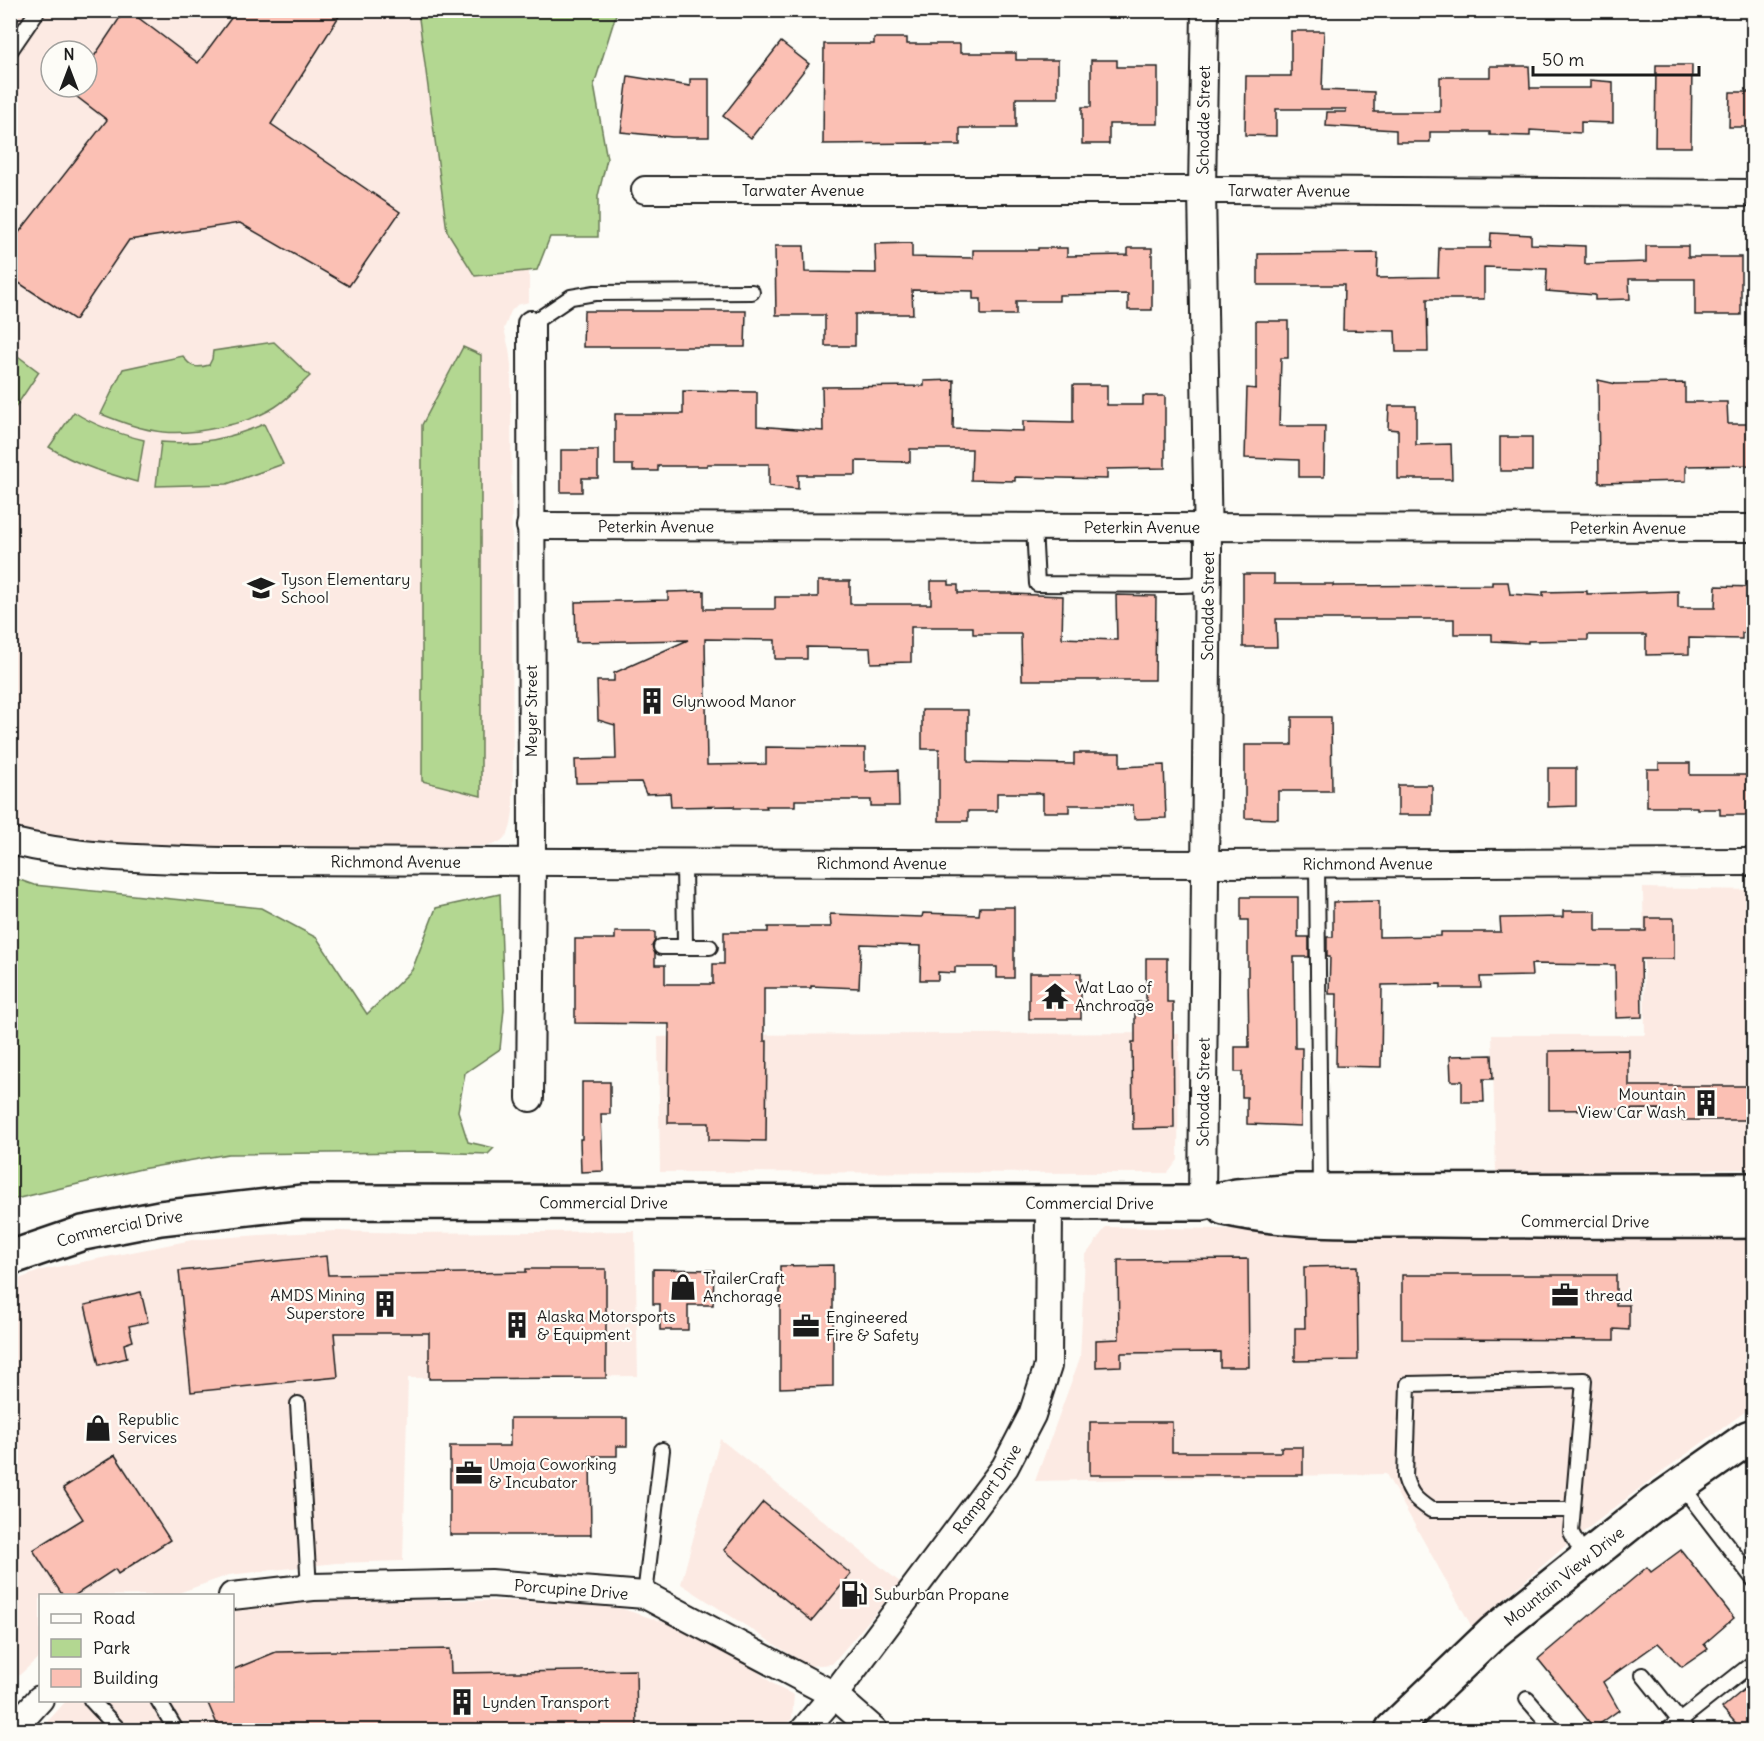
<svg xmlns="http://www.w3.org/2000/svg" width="1764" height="1741" font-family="Delius,sans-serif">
  <rect width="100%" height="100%" fill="#fdfcf7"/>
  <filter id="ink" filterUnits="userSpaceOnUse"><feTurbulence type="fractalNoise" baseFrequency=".0167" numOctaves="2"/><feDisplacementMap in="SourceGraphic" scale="12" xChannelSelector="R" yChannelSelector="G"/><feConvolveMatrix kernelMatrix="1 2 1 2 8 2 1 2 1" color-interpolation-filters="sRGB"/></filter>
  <g filter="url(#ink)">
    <g fill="#fceae3" fill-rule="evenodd">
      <path d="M11,11h519l-1,291 -12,3 -6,6 -7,18 5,20 2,16 2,446 -2,14 -3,9 -8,8 -12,4 -59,1h-274l-51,-4 -61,-9 -32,-8zM51,51h36v36h-36z"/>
      <polygon points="1643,888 1753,890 1753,1169 1496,1172 1492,1035 1645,1035"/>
      <polygon points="1179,1033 1178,1160 1168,1173 660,1172 658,1037 726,1035"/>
      <polygon points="1106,1227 1388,1232 1753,1234 1753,1406 1645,1484 1564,1547 1472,1627 1386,1474 1035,1481 1080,1358 1085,1256"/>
      <polygon points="336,1231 412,1233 635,1231 638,1376 408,1378 403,1561 336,1563 229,1575 173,1595 40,1596 40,1656 11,1683 11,1282 42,1270 192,1240 260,1235"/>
      <polygon points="720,1439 901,1583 832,1664 808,1666 681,1584"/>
      <polygon points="304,1598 579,1602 623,1609 688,1630 733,1652 777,1687 794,1695 792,1719 781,1730 40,1730 66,1701 232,1700 233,1609"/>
    </g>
    <g fill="#b3d791" stroke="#687a56" stroke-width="1.5">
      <polygon points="418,11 617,11 594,85 607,159 598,196 598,237 550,237 537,270 475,276 447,231"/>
      <path d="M274,342l36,34c-11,10 -22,23 -35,31 -27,17 -80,28 -112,25 -21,-2 -42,-10 -62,-18l22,-45 60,-13c7,11 13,13 26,9l3,-6 1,-8z"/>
      <polygon points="463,347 481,355 481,796 422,781 422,425"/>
      <polygon points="11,351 39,372 11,414 10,414"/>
      <path d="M74,412c21,14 45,22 70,28l-7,42c-34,-10 -58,-16 -88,-35z"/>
      <path d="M264,424l19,40 -56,20 -71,2 5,-44c38,3 68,-3 103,-18z"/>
      <polygon points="11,877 34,885 261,908 317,938 367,1014 412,970 436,908 500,894 504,1009 500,1049 465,1073 458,1111 468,1142 494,1148 488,1154 429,1152 228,1154 141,1169 11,1200"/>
    </g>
    <g fill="#fbc0b4" stroke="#1c1c1c" stroke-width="1.5">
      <polygon points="125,10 128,10 198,63 237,10 343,10 271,124 400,212 349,286 240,223 129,240 75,320 10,277 10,244 107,120 64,87 87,87 87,67"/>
      <polygon points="1291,31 1324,31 1322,90 1374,92 1374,112 1440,112 1440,77 1490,77 1490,66 1529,66 1530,88 1590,88 1590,80 1613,82 1613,123 1581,122 1581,133 1530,130 1530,136 1490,135 1490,132 1430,132 1430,142 1396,142 1396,130 1326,126 1327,112 1346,112 1346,109 1276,109 1276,136 1245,135 1246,76 1291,76"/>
      <polygon points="874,38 907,38 907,44 960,44 960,53 1016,53 1016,60 1058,60 1058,98 1016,98 1016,128 960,128 960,145 927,145 927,143 823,144 824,44 874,44"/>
      <polygon points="781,42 809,64 751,138 723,116"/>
      <polygon points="1091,60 1117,60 1117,67 1158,67 1158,124 1109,124 1109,144 1082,144 1082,107 1091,107"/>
      <polygon points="1656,65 1692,65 1691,147 1655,147"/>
      <polygon points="628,76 690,86 690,79 709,79 709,137 672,137 621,132"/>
      <polygon points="1730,92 1754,92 1754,127 1729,127"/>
      <polygon points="1491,233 1531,235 1531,244 1585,246 1585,264 1646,262 1646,246 1688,246 1688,257 1741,257 1741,315 1695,315 1695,279 1629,279 1630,299 1595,300 1595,295 1546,291 1547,269 1484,267 1484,299 1427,299 1428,352 1396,352 1395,331 1343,330 1344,285 1258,285 1258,254 1378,253 1377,278 1438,277 1439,248 1490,248"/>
      <polygon points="912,243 912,257 973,258 973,250 1038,250 1038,248 1067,248 1067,256 1128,255 1128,248 1152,248 1152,310 1128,310 1128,294 1059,295 1059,301 1016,301 1016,315 981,315 981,299 973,299 973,291 912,290 913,314 855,314 855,346 825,346 825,315 776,315 775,246 804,246 805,272 876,273 875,244"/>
      <polygon points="584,311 746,311 745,347 583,347"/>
      <polygon points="1256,321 1288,321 1288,358 1281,358 1279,426 1325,426 1324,477 1299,477 1299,460 1245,458 1247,388 1256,389"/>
      <polygon points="954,380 953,429 1023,431 1023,421 1073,422 1073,385 1107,385 1107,405 1143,405 1143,396 1165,396 1165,468 1107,469 1107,479 1015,477 1015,481 971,480 972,449 910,449 910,462 856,461 856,475 798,475 798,489 769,486 769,464 707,464 707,466 658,466 658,471 633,471 633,465 615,465 615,414 683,414 683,391 757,392 757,426 823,431 822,387 924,386 924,381"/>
      <polygon points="1598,380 1616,384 1685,383 1685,402 1727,402 1728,424 1754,424 1754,465 1686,466 1686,481 1599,483"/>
      <polygon points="1389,406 1416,406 1416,445 1451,444 1452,479 1398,479 1398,430 1388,429"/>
      <rect x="1500" y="437" width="32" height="34"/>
      <polygon points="561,450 598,450 598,478 582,478 582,492 561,492"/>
      <polygon points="1243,574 1274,574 1274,584 1333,584 1333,586 1492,585 1492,582 1508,582 1510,594 1543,596 1543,592 1587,591 1587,594 1678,591 1678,608 1715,608 1716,586 1754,587 1754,633 1742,633 1742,639 1689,638 1689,654 1646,655 1646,635 1588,635 1588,640 1528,641 1528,643 1492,641 1492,634 1454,634 1454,619 1276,619 1277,647 1243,647"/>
      <polygon points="818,581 850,581 850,604 931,604 931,581 949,581 949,585 958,585 958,593 1012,593 1012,594 1063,596 1062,638 1117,640 1116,595 1156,596 1155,680 1022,680 1021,634 973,634 973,627 911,627 911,662 871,663 870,648 807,647 807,659 775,659 775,640 705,639 707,765 766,764 766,747 865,748 865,771 898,770 899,806 871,806 871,800 795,800 795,806 766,806 767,808 734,808 734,806 671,807 670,793 646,794 641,782 576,783 575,760 616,759 615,725 598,720 597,681 614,681 614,673 688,640 576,642 575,602 668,600 668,592 704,591 704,609 775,609 775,597 818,597"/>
      <polygon points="922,710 968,710 968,762 1074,764 1074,753 1120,753 1120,767 1164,765 1166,818 1134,819 1133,805 1069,805 1069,812 1043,812 1043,794 1038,794 1038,793 997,793 997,811 968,811 968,821 939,821 939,749 922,749"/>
      <polygon points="1292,717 1331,717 1332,791 1278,791 1278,819 1245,818 1245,745 1292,745"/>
      <polygon points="1659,763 1690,763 1690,775 1754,775 1754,815 1720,815 1720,809 1697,809 1697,807 1647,807 1647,769 1659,769"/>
      <polygon points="1548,768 1576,768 1576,806 1548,807"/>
      <rect x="1398" y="785" width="34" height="30"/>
      <polygon points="1241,897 1298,897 1298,937 1309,937 1309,957 1294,957 1295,1048 1302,1048 1301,1126 1247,1124 1247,1097 1242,1097 1242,1072 1235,1072 1235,1047 1249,1047 1248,976 1248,920 1241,920"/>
      <polygon points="1379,901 1379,937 1441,936 1441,932 1501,932 1500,918 1563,917 1563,911 1596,911 1596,931 1646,931 1646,918 1674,918 1674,959 1641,959 1642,1017 1616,1018 1615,965 1531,964 1532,976 1480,977 1481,988 1441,988 1441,984 1382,985 1381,1067 1336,1066 1337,994 1329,994 1330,957 1327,957 1327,937 1333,937 1333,902"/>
      <polygon points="980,907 1014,907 1014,978 997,978 997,967 955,967 955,973 938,972 938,980 920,980 921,946 861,944 859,988 811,986 811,988 764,988 764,1041 767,1041 766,1141 709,1140 709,1123 668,1123 669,1024 575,1023 575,939 615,939 615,932 655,932 655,940 652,946 655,954 655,965 665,965 665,984 713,984 713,964 724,964 724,932 768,932 768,927 831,927 830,914 922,917 923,913 979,915"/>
      <polygon points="1146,958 1167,958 1167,1002 1173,1002 1174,1128 1133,1129 1132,1042 1135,1042 1135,1002 1146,1002"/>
      <rect x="1029" y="973" width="52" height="46"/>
      <polygon points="1629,1050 1629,1086 1754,1086 1754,1120 1658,1120 1659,1109 1549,1110 1549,1051"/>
      <polygon points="1492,1055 1493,1079 1483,1079 1484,1102 1462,1102 1462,1081 1451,1081 1450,1056"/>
      <polygon points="582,1082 610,1082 610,1114 601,1114 603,1171 581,1172 580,1139 582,1139"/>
      <polygon points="326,1256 328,1275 526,1272 526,1269 606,1269 606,1378 429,1379 429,1333 334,1333 338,1377 191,1392 179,1271"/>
      <polygon points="1248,1259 1249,1367 1220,1367 1220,1352 1121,1353 1121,1366 1096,1367 1096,1340 1119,1339 1118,1260"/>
      <polygon points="833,1265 833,1386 780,1388 780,1266"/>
      <polygon points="1357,1266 1358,1360 1295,1361 1295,1328 1305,1328 1304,1267"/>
      <polygon points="653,1269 714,1270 713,1305 688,1305 688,1330 660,1330 660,1304 653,1304"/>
      <polygon points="1402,1275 1616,1275 1616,1305 1629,1305 1629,1330 1614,1329 1614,1340 1402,1339"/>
      <polygon points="141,1292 148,1322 129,1326 133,1341 124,1344 127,1358 99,1365 85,1305"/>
      <polygon points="510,1418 627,1418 627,1446 617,1446 617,1456 590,1456 591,1535 450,1535 450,1446 510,1446"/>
      <polygon points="1090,1422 1172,1422 1172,1452 1281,1452 1281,1447 1303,1447 1303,1475 1090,1475"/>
      <polygon points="115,1455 170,1540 118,1574 115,1569 74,1596 63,1596 33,1550 83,1519 63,1488"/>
      <polygon points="763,1502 851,1574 812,1621 724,1550"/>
      <polygon points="1681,1550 1734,1618 1704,1644 1708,1649 1682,1667 1658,1643 1603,1682 1619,1710 1594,1728 1538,1659 1647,1567 1651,1572"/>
      <polygon points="450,1649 451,1673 636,1670 637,1731 220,1731 207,1701 232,1701 232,1670 276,1652"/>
      <polygon points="1754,1681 1754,1731 1743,1731 1722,1708"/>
    </g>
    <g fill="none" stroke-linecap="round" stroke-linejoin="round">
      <defs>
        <g id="lane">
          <polyline points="10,51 38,10"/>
          <polyline points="531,324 571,297 595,293 752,292"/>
          <polyline points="1034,527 1037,584 1182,585 1207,584"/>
          <polyline points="684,862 685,947 710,947"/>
          <polyline points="1317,863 1320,1190"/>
          <polyline points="661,947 685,947"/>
          <polyline points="298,1404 309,1588"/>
          <polyline points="1681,1485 1754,1580"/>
          <path d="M1573,1510h-142c-15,-10 -21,-15 -26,-33l3,-93 176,-4 -13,152 14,27"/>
          <polyline points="645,1595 662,1450"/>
          <polyline points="1643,1675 1687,1730"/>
          <polyline points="1527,1699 1554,1730"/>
          <polyline points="91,1700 119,1730"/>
          <polyline points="158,1700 176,1730"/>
          <polyline points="1668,1730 1754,1662"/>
        </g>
        <g id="street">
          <path id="s1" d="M645,190h576l533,3"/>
          <path id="s2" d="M530,526l1224,2"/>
          <path id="s3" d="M10,841c71,18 144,18 216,20l980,3 548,-2"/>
          <polyline points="530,1098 532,861 531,324"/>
          <path id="s4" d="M1202,1203l6,-653 -6,-360 3,-180"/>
          <path id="s5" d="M232,1596l81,-9 178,-4 154,12 189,100 40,35"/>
          <polyline points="12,1730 40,1699"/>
          <path id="s6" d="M804,1730l30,-35 171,-228 27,-52 16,-49 1,-164"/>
        </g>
        <g id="secondary">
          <path id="s7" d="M1224,1208c70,16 143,11 214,12 105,1 210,2 316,1"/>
          <path id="s8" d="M10,1258l73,-25 77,-15 143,-16 899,1 35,-7 58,-5 459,-1"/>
          <path id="s9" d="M1392,1730l102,-98 160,-128 94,-66 6,-2"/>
        </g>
      </defs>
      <use href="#lane" stroke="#1c1c1c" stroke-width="18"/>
      <use href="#street" stroke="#1c1c1c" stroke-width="30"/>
      <use href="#secondary" stroke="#1c1c1c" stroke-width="38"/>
      <use href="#lane" stroke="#fdfcf7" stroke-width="14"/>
      <use href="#street" stroke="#fdfcf7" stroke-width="26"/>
      <use href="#secondary" stroke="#fdfcf7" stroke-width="33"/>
    </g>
  </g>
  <defs>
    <symbol id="school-bare" viewBox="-9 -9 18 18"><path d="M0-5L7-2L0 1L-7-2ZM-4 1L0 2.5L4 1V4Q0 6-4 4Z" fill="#1c1c1c" stroke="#fdfcf7" stroke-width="2.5" paint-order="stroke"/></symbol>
    <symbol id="building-bare" viewBox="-9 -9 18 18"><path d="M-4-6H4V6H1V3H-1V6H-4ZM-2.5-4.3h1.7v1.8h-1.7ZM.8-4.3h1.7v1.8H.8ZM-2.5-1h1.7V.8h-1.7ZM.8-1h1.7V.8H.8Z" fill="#1c1c1c" stroke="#fdfcf7" stroke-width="2.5" paint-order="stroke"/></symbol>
    <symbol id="temple-bare" viewBox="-9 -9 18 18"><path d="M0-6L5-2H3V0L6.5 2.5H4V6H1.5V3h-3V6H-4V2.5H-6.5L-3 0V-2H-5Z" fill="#1c1c1c" stroke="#fdfcf7" stroke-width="2.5" paint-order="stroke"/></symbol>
    <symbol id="shop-bare" viewBox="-9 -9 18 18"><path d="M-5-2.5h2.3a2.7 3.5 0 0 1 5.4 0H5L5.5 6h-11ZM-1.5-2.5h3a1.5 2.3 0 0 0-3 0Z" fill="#1c1c1c" stroke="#fdfcf7" stroke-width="2.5" paint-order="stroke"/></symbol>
    <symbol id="office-bare" viewBox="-9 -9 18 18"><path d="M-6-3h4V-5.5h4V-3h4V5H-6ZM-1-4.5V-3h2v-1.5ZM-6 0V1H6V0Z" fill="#1c1c1c" stroke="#fdfcf7" stroke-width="2.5" paint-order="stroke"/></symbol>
    <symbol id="fuel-bare" viewBox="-9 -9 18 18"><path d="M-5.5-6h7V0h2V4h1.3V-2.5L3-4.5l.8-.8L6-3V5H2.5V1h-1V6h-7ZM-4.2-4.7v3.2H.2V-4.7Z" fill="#1c1c1c" stroke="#fdfcf7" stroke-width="2.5" paint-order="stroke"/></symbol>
  </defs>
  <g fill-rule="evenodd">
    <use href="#school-bare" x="242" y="569" width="38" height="38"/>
    <use href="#building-bare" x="633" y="682" width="38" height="38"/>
    <use href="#temple-bare" x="1036" y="977" width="38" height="38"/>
    <use href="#building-bare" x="1687" y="1084" width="38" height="38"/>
    <use href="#shop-bare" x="664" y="1268" width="38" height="38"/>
    <use href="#office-bare" x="1546" y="1276" width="38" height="38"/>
    <use href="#building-bare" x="366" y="1285" width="38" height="38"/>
    <use href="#building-bare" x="498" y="1306" width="38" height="38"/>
    <use href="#office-bare" x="787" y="1307" width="38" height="38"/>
    <use href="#shop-bare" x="79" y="1409" width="38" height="38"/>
    <use href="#office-bare" x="450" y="1454" width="38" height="38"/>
    <use href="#fuel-bare" x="835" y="1575" width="38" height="38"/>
    <use href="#building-bare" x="443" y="1683" width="38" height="38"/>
  </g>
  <g text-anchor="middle" stroke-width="4.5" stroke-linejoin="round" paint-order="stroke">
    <g font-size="16" fill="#1c1c1c" stroke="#fdfcf7">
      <text dy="6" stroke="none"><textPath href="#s4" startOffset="1083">Schodde Street</textPath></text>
      <text dy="6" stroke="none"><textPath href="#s1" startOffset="158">Tarwater Avenue</textPath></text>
      <text dy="6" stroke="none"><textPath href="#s1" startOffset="644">Tarwater Avenue</textPath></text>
      <text dy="6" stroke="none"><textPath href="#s2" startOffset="126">Peterkin Avenue</textPath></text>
      <text dy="6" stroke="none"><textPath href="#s2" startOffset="612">Peterkin Avenue</textPath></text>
      <text dy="6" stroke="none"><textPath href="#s2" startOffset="1098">Peterkin Avenue</textPath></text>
      <text dy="6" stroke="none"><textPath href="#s4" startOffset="597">Schodde Street</textPath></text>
      <text transform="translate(531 711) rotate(-90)" y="6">Meyer Street</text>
      <text dy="6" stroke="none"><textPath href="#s3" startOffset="387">Richmond Avenue</textPath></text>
      <text dy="6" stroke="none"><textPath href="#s3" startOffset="873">Richmond Avenue</textPath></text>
      <text dy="6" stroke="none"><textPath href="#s3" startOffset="1359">Richmond Avenue</textPath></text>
      <text dy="6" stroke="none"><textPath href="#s4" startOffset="111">Schodde Street</textPath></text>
      <text dy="6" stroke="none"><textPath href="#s8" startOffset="600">Commercial Drive</textPath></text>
      <text dy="6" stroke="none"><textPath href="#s8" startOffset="1086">Commercial Drive</textPath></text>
      <text dy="6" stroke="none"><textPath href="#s7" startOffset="362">Commercial Drive</textPath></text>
      <text dy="6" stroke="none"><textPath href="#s8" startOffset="114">Commercial Drive</textPath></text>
      <text dy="6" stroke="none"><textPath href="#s6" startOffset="303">Rampart Drive</textPath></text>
      <text dy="6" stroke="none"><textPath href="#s9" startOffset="231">Mountain View Drive</textPath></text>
      <text dy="6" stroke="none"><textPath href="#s5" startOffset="340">Porcupine Drive</textPath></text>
    </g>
    <g font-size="16" fill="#1c1c1c" stroke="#fdfcf7" text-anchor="start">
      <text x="281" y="585">Tyson Elementary<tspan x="281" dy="18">School</tspan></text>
      <text x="672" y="707">Glynwood Manor</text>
      <text x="1075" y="993">Wat Lao of<tspan x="1075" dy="18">Anchroage</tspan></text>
      <text x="1686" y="1100" text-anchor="end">Mountain<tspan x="1686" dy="18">View Car Wash</tspan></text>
      <text x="703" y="1284">TrailerCraft<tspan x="703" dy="18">Anchorage</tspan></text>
      <text x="365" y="1301" text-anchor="end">AMDS Mining<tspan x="365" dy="18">Superstore</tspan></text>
      <text x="1585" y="1301">thread</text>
      <text x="537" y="1322">Alaska Motorsports<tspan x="537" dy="18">&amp; Equipment</tspan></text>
      <text x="826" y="1323">Engineered<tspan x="826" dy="18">Fire &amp; Safety</tspan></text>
      <text x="118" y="1425">Republic<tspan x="118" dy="18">Services</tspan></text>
      <text x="489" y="1470">Umoja Coworking<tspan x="489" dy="18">&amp; Incubator</tspan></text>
      <text x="874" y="1600">Suburban Propane</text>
      <text x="482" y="1708">Lynden Transport</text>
    </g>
  </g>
  <rect width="1764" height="1741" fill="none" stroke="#fdfcf7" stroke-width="36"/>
  <rect x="18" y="18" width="1728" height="1705" fill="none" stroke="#1c1c1c" stroke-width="2" filter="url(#ink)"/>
  <rect x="39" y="1594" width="195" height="108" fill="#fdfcf7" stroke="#a3a29f" stroke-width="1.5"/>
  <rect x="51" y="1614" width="30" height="9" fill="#fdfcf7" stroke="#a3a29f" stroke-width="1.5"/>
  <text x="93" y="1624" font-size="18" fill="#1c1c1c">Road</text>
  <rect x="51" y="1639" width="30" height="18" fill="#b3d791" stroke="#a3a29f" stroke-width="1.5"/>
  <text x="93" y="1654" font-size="18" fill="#1c1c1c">Park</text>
  <rect x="51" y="1669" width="30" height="18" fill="#fbc0b4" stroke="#a3a29f" stroke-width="1.5"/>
  <text x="93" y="1684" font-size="18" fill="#1c1c1c">Building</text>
  <g transform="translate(69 69)"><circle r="28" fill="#fdfcf7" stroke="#a3a29f" stroke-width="1.5"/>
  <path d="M0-4.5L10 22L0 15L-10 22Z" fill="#1c1c1c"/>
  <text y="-9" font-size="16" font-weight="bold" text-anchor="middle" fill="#1c1c1c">N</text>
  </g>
  <path d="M1533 66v9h166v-9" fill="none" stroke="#1c1c1c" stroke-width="3"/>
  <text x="1542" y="66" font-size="18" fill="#1c1c1c" stroke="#fdfcf7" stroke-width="4.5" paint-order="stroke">50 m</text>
</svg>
